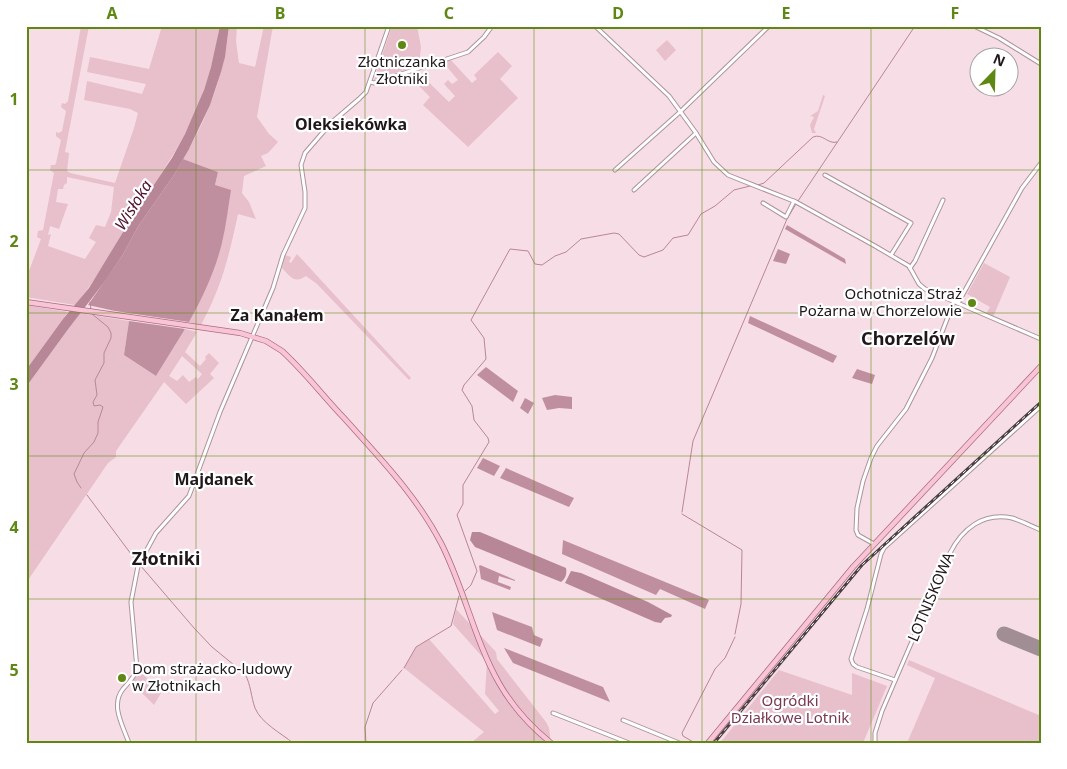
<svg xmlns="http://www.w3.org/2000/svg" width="1067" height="769" font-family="'Noto Sans',sans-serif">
  <rect width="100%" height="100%" fill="#f7dde5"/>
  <g fill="#e7c0cc" fill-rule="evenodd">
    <path d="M81,26h8l-24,126 4,1 -2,18 3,2 45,10 19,-55 4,-15 -8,-4 -46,-9 3,-19 55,13 4,-10 -59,-12 3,-15 59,12 13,-43h58c-8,47 -23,92 -49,132 -12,20 -26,38 -38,57 -19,31 -35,63 -58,90l-49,-8v-18l15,-40 -4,-2 1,-6 5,-1 11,-57 -4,-3 1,-5h4l1,-2 5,-23 -5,-4v-4l3,1 3,-2 4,-20 -5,-4 1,-4 3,1 3,-3zM67,177l47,10 -3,25 -6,15 -9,-2 -7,13 7,4 -11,17 -37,-13 3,-12 -3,1 2,-9 9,3 9,-25 -12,-2 2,-13h5l1,-4 3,-2z"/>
    <path d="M229,26h8l-1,15 3,22 16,4 9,-41h9l-16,91 12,17 9,8 -10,11 -7,3 5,10 -22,10 -2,17 7,9 7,17 -18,-5c-9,42 -16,72 -37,111l-12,-3 23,-48 10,-31 2,-12 -9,-46 3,-13 -35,-13c24,-40 42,-86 46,-133z"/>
    <polygon points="392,26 417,26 421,47 419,65 374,80"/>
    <polygon points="667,40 676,50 665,61 656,50"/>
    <polygon points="498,52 512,66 500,79 518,98 468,147 423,105 430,97 408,75 417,71 449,102 455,96 444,84 448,80 452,84 458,80 442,61 449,58 472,83 477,79 474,75"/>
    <polygon points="823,95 825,96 814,129 816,133 812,133 810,125 814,117 810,116 818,111"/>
    <path d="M297,254l114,124 -2,2 -92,-96 -11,-8c-12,8 -15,1 -24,-8l3,-13 6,2 -2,5 2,1z"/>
    <polygon points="984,263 1010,277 993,317 986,314 990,307 967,294"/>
    <polygon points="26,305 68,312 26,370"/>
    <path d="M80,313l49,8 -5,34 32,21 29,-47 12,3 -12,20 15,14 6,-7 -1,-2 4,-4 10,10 -9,11 4,4 -28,26 -22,-22 -48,69v6l-8,6 -82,120v-196zM182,356l20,18 -4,5 -2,-2 -7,5 -6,-7 -6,6 -8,-5z"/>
    <polygon points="456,609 496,652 497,659 546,722 549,728 551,743 471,743 484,732 404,668 416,647 429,639 495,714 499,711 485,694 487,662 453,624"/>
    <polygon points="909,660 1041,716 1041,743 907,743 935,678 907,665"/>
    <polygon points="138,669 161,693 154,705 131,682"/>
    <polygon points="779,670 852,695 852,673 887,686 863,743 720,743"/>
  </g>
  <g fill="#c08f9f">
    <path d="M183,159l35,13 -3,13 16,5c-3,18 -5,36 -9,53 -7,28 -19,54 -33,79l-74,-11 -27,-6 34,-49 17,-31 35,-50z"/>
    <polygon points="787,225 845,259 846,264 785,229"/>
    <polygon points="778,249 790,254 786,264 773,261"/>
    <polygon points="750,316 837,356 833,363 748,323"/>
    <polygon points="129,321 185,329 156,376 124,355"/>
    <polygon points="486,367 518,391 513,402 477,375"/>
    <polygon points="857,369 875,375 872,384 852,378"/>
    <polygon points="555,395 572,397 572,409 559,408 547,410 542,398"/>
    <polygon points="525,398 534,403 528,414 520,408"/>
    <polygon points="483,458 500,466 494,476 477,468"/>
    <polygon points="506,468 574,498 569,507 500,478"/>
    <polygon points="563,540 709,600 705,609 660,589 656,595 562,554"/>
    <polygon points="480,565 515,580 515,581 499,576 498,582 511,587 510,590 481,579 479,566"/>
    <polygon points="492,612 532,627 534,635 543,639 540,647 497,630"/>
    <polygon points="504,648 603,687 610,702 513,663"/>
  </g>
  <g fill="#b88797">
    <polygon points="220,26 229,26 225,57 221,72 210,105 189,149 174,175 139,225 122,256 105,281 69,328 26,387 26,370 63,319 89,288 134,214 172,158 185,134 204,90 211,67"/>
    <path d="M472,532h8l86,36c1,6 0,10 -5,14l-86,-35 -5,-7z"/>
    <polygon points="571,571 581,573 648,602 672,615 671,617 665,618 661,623 655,622 565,583"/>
  </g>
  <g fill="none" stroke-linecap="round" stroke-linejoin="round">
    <g stroke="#b88797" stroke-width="1">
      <path d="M758,185l6,-2 49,-46c10,-4 15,8 24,5"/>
      <polyline points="798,201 915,26"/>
      <polyline points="90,302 91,310"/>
      <polyline points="81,488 77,482 74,474 84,453 94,442 98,433 98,422 103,407 100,405 94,406 93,402 97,395 95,380 104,363 104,353 111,338 111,333 108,327 92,314"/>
      <polyline points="87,495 137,562"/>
      <polyline points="682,512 693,441 787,219 796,204"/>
      <polyline points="682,514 742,550 741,604 735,634"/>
      <path d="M140,565l54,63 18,19 33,27c6,11 6,23 10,34 6,15 26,25 38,35"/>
      <polyline points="465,591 471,585 477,571 457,515 463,504 463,485 489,442 488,438 474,420 472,406 462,390 464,385 486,359 484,338 471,320 510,249 528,251 535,264 542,265 555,256 566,252 581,239 614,233 619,234 639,255 644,257 663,250 673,238 688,235 701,214 715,206 734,190 750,186"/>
      <polyline points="404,668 416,647 451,626 459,596"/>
      <polyline points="366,743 365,727 373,703 402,670"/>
      <polyline points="695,743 683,736 682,733 715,669 725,658 735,637"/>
    </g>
    <polyline stroke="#a18e94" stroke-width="15" points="1004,634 1041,649"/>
    <defs>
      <g id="minor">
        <polyline points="595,26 669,96 696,133 714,162 728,175 796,202 875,246 909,266 919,284 925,289 1041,339"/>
        <polyline points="974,26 999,38 1041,64"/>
        <polyline points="370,82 374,83 468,52 484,37 492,26"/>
        <polyline points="615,170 680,112 769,26"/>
        <polyline points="825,175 911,223 891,255"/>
        <polyline points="634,190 696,133"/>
        <polyline points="763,203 786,217 794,201"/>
        <polyline points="910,268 915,261 943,200"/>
        <polyline points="958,303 1022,188 1041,163"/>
        <polyline points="874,544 858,535 856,530 857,508 863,481 871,458 877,446 906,409 932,358 954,301"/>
        <polyline points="895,680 857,667 853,664 851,659 867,609 881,554 884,548 1041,406"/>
        <polyline points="553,713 629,743"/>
        <polyline points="623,720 679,743"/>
        <path d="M129,743c-6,-17 -19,-38 -6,-54 6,-7 11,-11 14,-20l-6,-67 7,-36 18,-33 33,-37 31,-84 53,-124 10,-33 22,-47v-16l-4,-27 4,-12 26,-30 28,-24 7,-7 23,-66"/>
        <path d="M875,743v-10l7,-22 68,-158c12,-24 33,-41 62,-35 10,3 19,8 29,12"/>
      </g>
      <g id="major">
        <path d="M26,302l214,31 26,8 16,10c22,20 41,45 62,67 35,39 72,77 97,125 23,45 33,96 58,140 13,23 31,43 52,60"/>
        <polyline points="708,743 853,567 1041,366"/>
      </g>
    </defs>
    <use href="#minor" stroke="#ac949b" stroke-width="5"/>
    <use href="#major" stroke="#aa6d82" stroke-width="6"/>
    <use href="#minor" stroke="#fff" stroke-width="3"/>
    <use href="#major" stroke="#f9c4d6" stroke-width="4.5"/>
    <defs>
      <polyline id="rail" points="714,743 862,565 1041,402"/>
    </defs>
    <use href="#rail" stroke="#4b3f43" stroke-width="3"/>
    <use href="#rail" stroke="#fff" stroke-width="1" stroke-dasharray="4" stroke-linecap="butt"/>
  </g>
  <path fill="none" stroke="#5e8713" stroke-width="1" stroke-opacity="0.55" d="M196,26v717M365,26v717M534,26v717M702,26v717M871,26v717M26,170h1015M26,313h1015M26,456h1015M26,599h1015"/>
  <g fill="#5e8713" stroke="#fff" stroke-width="2">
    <circle cx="402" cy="45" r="5"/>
    <circle cx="972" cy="303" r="5"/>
    <circle cx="122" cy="678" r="5"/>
  </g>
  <g text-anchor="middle" stroke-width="4.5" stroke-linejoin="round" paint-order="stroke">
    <g font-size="15" fill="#20171a" stroke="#fff">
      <text x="402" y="67">Złotniczanka<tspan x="402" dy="17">Złotniki</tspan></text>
      <text x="962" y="299" text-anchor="end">Ochotnicza Straż<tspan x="962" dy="17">Pożarna w Chorzelowie</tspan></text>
      <text x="132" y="674" text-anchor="start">Dom strażacko-ludowy<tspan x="132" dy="17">w Złotnikach</tspan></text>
    </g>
    <g font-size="15" fill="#20171a" stroke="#fff">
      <text transform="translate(931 597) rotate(-67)" y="5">LOTNISKOWA</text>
    </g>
    <g font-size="15" fill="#783850" stroke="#fff">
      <text x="790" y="706">Ogródki<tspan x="790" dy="17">Działkowe Lotnik</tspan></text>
    </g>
    <g font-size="16" font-weight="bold" fill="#20171a" stroke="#fff">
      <text x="351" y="130">Oleksiekówka</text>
      <text x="277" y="321">Za Kanałem</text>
      <text x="214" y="485">Majdanek</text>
    </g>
    <g font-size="16" font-style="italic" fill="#50142e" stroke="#fff">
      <text transform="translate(133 205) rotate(-58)" y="6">Wisłoka</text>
    </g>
    <g font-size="18" font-weight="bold" fill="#20171a" stroke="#fff">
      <text x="908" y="345">Chorzelów</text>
      <text x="166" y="565">Złotniki</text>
    </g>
  </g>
  <rect width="1067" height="769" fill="none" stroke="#ffffff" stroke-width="55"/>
  <g transform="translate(994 72) rotate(23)"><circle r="24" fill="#ffffff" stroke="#a6a2a3"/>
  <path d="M0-4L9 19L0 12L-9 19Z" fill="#5e8713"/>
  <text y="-8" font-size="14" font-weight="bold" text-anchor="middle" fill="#20171a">N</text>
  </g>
  <rect x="28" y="28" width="1012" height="714" fill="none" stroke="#5e8713" stroke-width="2"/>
  <g font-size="16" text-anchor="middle" font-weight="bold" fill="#5e8713">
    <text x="112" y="19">A</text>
    <text x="280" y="19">B</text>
    <text x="449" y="19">C</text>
    <text x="618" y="19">D</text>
    <text x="786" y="19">E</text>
    <text x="955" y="19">F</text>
    <text x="14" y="105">1</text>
    <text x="14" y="247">2</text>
    <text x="14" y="390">3</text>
    <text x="14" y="533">4</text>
    <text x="14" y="676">5</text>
  </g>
</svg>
